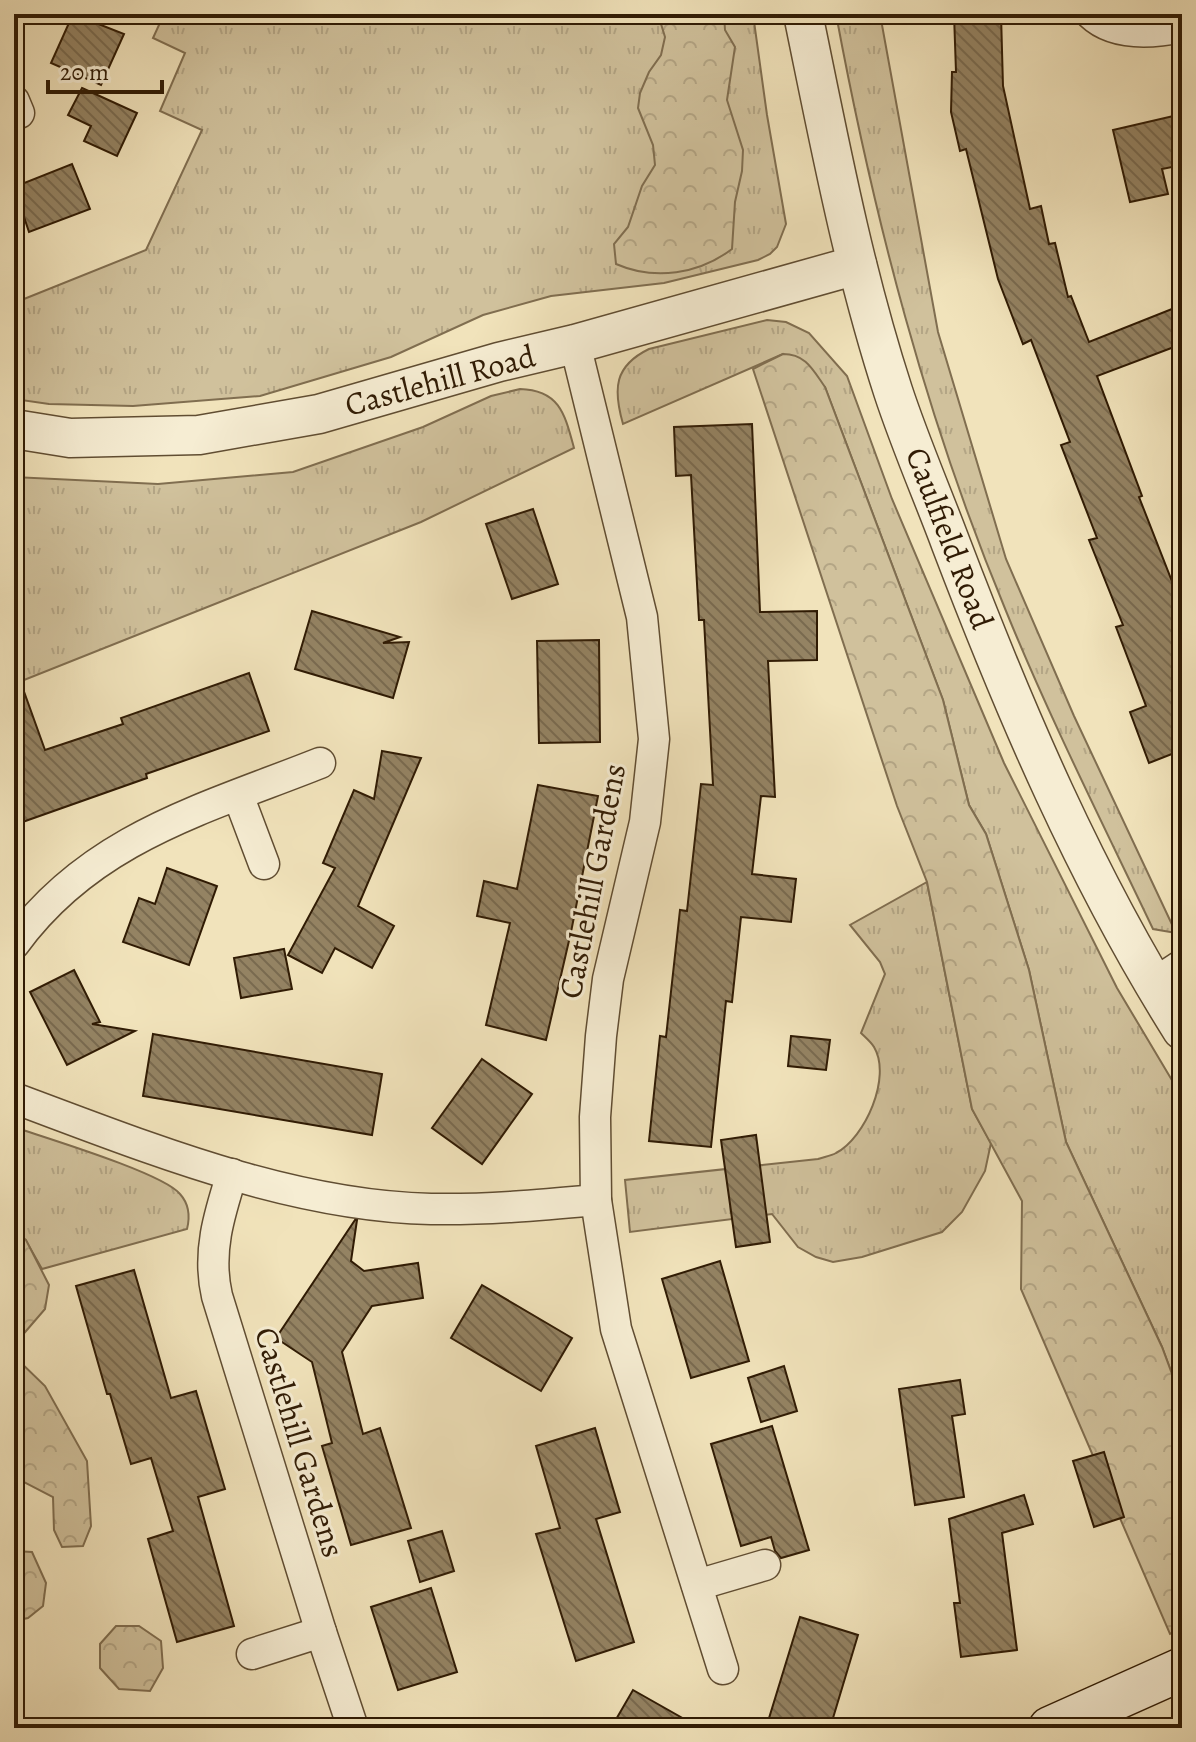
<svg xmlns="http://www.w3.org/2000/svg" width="1196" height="1742" font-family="Alegreya,serif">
  <defs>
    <pattern id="grass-tufts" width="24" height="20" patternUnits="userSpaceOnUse" patternTransform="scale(2)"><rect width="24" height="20" fill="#d0c19c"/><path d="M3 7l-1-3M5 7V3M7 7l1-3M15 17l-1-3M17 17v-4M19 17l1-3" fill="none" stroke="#b3a585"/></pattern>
    <pattern id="forest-crowns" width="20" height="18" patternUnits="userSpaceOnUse" patternTransform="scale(2)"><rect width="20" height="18" fill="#d0c19c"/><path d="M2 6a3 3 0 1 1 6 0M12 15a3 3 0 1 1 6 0" fill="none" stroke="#b3a585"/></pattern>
    <pattern id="building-back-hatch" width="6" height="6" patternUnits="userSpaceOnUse" patternTransform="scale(2)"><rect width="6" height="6" fill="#948363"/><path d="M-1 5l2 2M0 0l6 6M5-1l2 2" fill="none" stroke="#796a4f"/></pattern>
  </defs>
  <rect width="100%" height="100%" fill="#f1e3bb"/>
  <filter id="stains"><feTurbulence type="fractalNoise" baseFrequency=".0025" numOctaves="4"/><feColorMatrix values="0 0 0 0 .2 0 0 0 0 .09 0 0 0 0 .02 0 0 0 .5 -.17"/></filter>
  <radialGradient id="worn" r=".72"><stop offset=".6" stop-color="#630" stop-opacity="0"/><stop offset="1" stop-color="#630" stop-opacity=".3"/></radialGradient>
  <g fill="url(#grass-tufts)" stroke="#806e50" stroke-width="2">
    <polygon points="164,14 753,14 767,115 786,224 777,247 770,254 758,260 664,283 551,296 483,315 391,357 260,396 133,406 49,404 14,399 14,303 146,250 202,130 160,111 185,53 153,38"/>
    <path d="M836,14h44l58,318 68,227 68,157 102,217 -23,-4c-50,-105 -103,-210 -147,-318 -80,-192 -132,-393 -170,-597z"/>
    <path d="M767,320l19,2 23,11 38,43 45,123 112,264 113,225 65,109v304l-20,-54 -96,-205 -37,-172 -43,-136 -17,-29 -26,-105 -118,-313 -42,-33 -160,70c-10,-35 -9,-58 26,-75z"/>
    <path d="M520,389c40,1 45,26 54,59l-153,74 -407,162v-207l144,7 135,-12 130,-45 68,-31z"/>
    <path d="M927,882l45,227 19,34 -6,28 -23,41 -20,20 -80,25 -29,5 -17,-5 -18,-10 -26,-33 -142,18 -5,-52 193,-21c5,-2 13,-3 18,-6 29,-15 56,-76 38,-106 -3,-5 -9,-10 -13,-14l24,-59 -5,-12 -30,-37z"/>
    <path d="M14,1127c32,11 149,46 166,67 9,10 10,23 7,35l-145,40 -16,-28 -12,-10z"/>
  </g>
  <g fill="url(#forest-crowns)" stroke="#806e50" stroke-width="2">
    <path d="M658,14h66l1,16 10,17 -8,53 16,50 -1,21 -7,31 -3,47c-33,25 -77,32 -116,15l-2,-20 14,-17 14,-41 13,-21 -2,-20 -15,-37 2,-15 9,-21 12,-17 4,-18z"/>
    <path d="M783,354c23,0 30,16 42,33l118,313 26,105 17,29 43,136 37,172 96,205 20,54v227l-12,6 -149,-345 1,-88 -50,-92 -45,-227 -30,-76 -144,-437z"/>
    <polygon points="14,1231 26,1240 49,1285 45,1309 14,1345"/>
    <polygon points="14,1356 45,1386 87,1461 91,1526 83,1546 62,1547 54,1530 53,1497 14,1477"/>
    <polygon points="14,1551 32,1552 46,1583 43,1606 28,1618 14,1621"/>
    <polygon points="116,1626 139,1626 161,1641 163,1668 150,1691 119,1689 100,1668 100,1644"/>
  </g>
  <g fill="url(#building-back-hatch)" stroke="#301b04" stroke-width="2">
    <polygon points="73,14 124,34 101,85 51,63"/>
    <polygon points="954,14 1001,14 1003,86 1030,209 1041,206 1049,244 1055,243 1068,297 1071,296 1089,342 1182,305 1182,344 1097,376 1142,496 1139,497 1182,607 1182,750 1149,763 1130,712 1146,706 1116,627 1123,625 1089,540 1097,538 1061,445 1070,442 1031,340 1023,344 998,279 966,149 960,151 951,112 952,72 956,72"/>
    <polygon points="82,88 137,113 117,156 84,141 91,126 68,115"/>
    <polygon points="1182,114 1182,165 1162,169 1168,194 1130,202 1113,130"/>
    <polygon points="72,164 90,209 29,232 14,187"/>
    <polygon points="752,424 760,612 817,611 817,660 768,661 775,797 761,796 752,874 796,879 791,922 741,917 732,1002 726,1001 711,1147 649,1141 660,1036 666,1037 680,910 687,911 701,784 713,785 704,620 699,620 691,475 676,476 674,427"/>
    <polygon points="533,509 558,584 512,599 486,524"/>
    <polygon points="312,611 400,637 383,643 409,642 393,698 295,669"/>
    <polygon points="599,640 600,742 539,743 537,641"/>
    <polygon points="249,673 269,731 146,774 147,778 14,825 14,676 18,675 45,750 123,724 121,718"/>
    <polygon points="382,751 421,758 358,906 394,926 372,968 335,948 322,973 288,955 335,868 323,863 354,790 374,799"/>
    <polygon points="538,785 598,796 571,932 546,1040 486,1025 510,923 477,916 484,881 517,889"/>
    <polygon points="167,868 217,886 189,965 123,942 139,898 155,904"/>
    <polygon points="284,949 292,989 241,998 234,958"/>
    <polygon points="74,970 100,1022 92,1024 135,1031 67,1065 30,992"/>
    <polygon points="153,1034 382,1074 372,1135 143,1096"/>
    <polygon points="791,1036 830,1040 826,1070 788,1066"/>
    <polygon points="482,1059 532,1094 482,1164 432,1128"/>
    <polygon points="756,1135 770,1242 736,1247 721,1140"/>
    <polygon points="355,1220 357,1220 351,1261 364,1271 418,1263 423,1298 372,1306 342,1352 363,1434 380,1428 411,1528 351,1545 322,1446 332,1443 312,1362 276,1338"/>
    <polygon points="720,1261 749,1361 691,1378 662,1279"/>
    <polygon points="134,1270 171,1398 196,1391 225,1489 198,1497 234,1626 177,1642 148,1539 173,1531 151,1458 131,1464 110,1394 107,1394 76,1286"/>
    <polygon points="482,1285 572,1338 541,1391 451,1338"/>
    <polygon points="784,1366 797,1411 761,1422 748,1378"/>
    <polygon points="960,1380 965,1414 952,1416 964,1497 915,1505 899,1389"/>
    <polygon points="772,1426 809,1550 781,1558 775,1551 771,1537 741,1546 711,1444"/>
    <polygon points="595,1428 620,1512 596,1519 634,1642 576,1661 536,1534 560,1528 536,1446"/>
    <polygon points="1104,1452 1124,1517 1094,1527 1073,1461"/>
    <polygon points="1024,1495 1033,1524 1002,1533 1017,1650 961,1657 954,1603 960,1603 949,1519"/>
    <polygon points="442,1531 454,1571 420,1582 408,1541"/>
    <polygon points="431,1588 457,1672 398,1690 371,1607"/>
    <polygon points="800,1617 858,1635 830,1728 766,1728"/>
    <polygon points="633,1690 700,1728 611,1728"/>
  </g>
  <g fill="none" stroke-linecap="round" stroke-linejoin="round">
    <defs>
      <g id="minor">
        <path d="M1091,14c23,22 62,19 91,13"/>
        <polyline points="14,101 19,113"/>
        <polyline points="575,344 642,617 654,739 645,822 608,979 601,1036 595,1117 596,1200 616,1329 723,1669"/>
        <polyline points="238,795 264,864"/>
        <path d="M14,944c77,-106 190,-135 306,-181"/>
        <polyline points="1153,984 1182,965"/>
        <path d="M14,1098c132,49 275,108 417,111 55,1 110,-4 165,-9"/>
        <path d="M232,1174c-13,41 -25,79 -15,122l104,336 32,96"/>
        <polyline points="697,1585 765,1565"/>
        <polyline points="252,1654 321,1632"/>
      </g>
      <g id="tertiary">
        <path d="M803,14c26,126 50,254 90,377 17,52 39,102 58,153 64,168 135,334 231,486"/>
        <polyline points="14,429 70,438 199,435 319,414 499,362 575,344 857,265"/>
      </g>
      <polyline id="secondary" points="1050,1728 1182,1669"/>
    </defs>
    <use href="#minor" stroke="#604d32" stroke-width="33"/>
    <use href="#tertiary" stroke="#604d32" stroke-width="41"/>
    <use href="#secondary" stroke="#301b04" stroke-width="45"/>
    <use href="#minor" stroke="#f6edd3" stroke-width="30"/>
    <use href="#tertiary" stroke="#f6edd3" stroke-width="38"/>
    <use href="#secondary" stroke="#f6edd3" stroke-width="42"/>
  </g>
  <g text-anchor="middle" stroke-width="6" stroke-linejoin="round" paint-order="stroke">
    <g font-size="32" fill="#301b04" stroke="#f6edd3">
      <text transform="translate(440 380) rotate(-15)" y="11">Castlehill Road</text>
      <text transform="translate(950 538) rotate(69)" y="11">Caulfield Road</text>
      <text transform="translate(592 881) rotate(-79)" y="11">Castlehill Gardens</text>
      <text transform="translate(300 1442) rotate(73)" y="11">Castlehill Gardens</text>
    </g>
  </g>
  <rect width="1196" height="1742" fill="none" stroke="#f1e3bb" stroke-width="48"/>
  <rect x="16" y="16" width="1164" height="1710" fill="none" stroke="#301b04" stroke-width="4"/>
  <rect x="24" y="24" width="1148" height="1694" fill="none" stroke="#301b04" stroke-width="2"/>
  <path d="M48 80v12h114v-12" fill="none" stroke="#301b04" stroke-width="4"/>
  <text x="60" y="80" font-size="24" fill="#301b04" stroke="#f6edd3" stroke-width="6" paint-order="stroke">20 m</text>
  <rect width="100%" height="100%" filter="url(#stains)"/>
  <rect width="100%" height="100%" fill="url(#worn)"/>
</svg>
